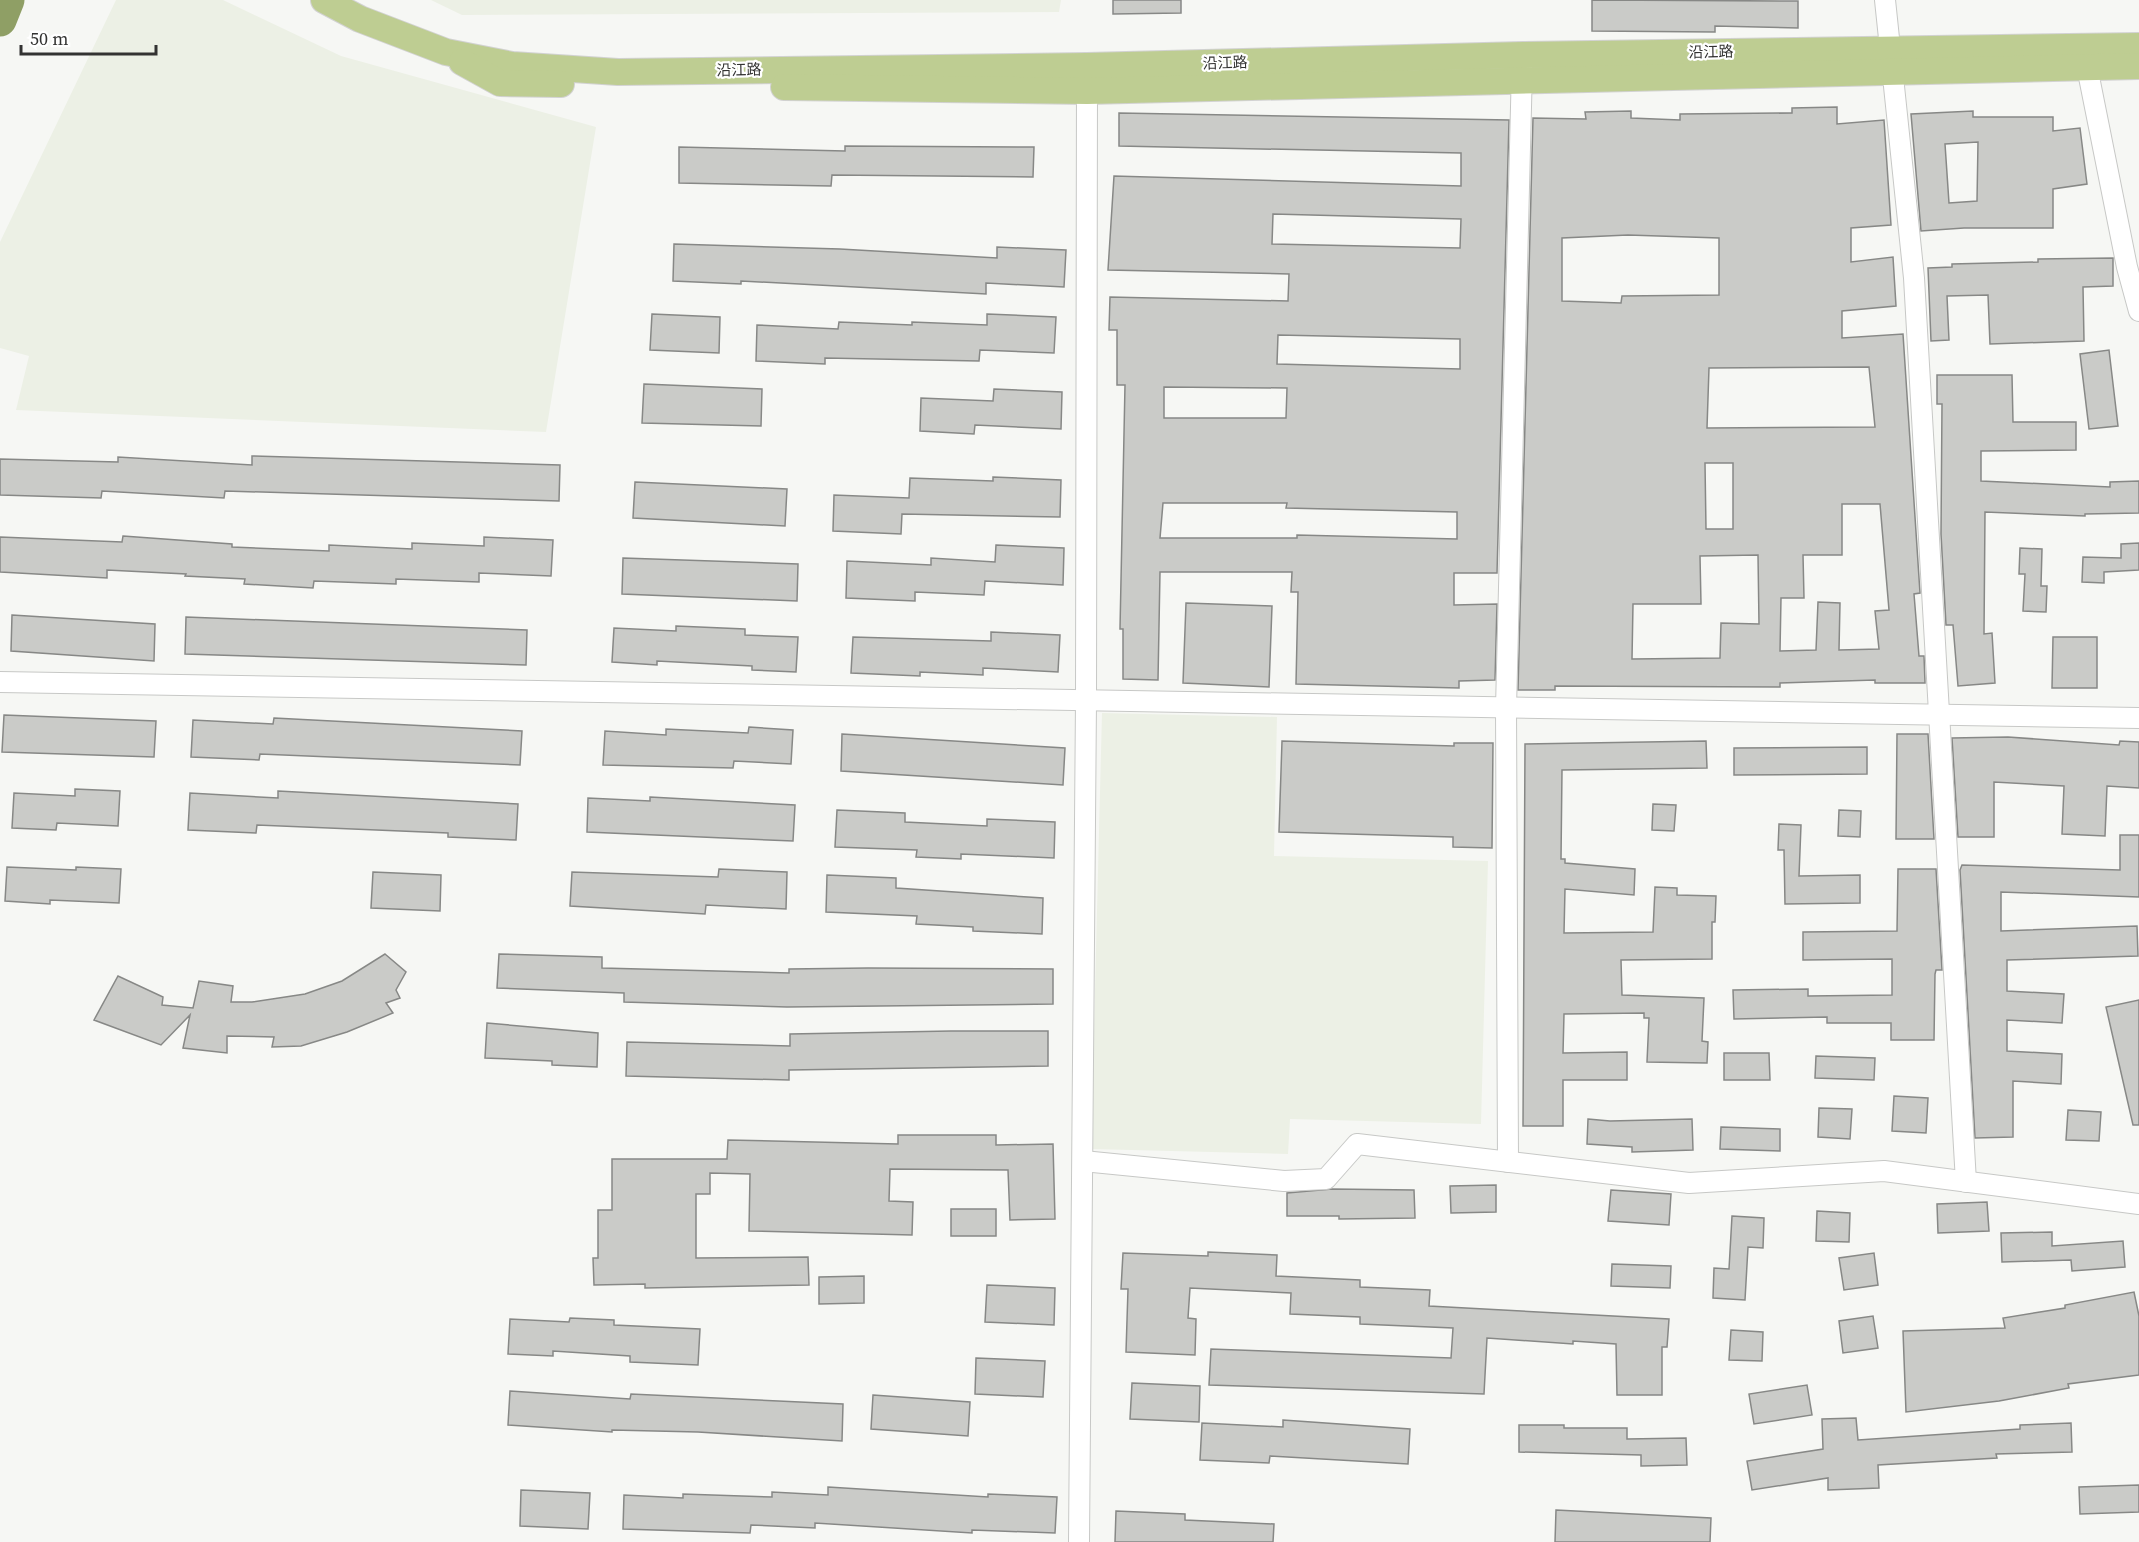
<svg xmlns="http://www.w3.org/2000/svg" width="2139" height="1542" font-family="'Source Serif 4','Noto Sans SC',serif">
  <rect width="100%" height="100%" fill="#f6f7f4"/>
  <g fill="#ecf0e5">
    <polygon points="116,0 223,0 341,56 596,127 546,432 16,410 29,356 0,348 0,242"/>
    <polygon points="431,0 1061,0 1059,12 462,15"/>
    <polygon points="1102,713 1277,717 1274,856 1488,861 1481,1124 1290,1119 1288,1154 1091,1149"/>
  </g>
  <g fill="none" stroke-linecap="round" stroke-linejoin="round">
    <polyline stroke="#8f9f65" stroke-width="33" points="0,20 8,0"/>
  </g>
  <g fill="#cacbc8" stroke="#878886" stroke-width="1.5" fill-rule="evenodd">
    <polygon points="1113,0 1181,0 1181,13 1113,14"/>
    <polygon points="1592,0 1798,1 1798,28 1715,26 1715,32 1592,31"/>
    <path d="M1837,107v17l47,-4 7,105 -40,3v34l42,-5 3,49 -54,5v27l61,-4 17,259 -6,1 5,62h5l1,27h-50v-3l-95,3v4l-225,-1v4h-37l15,-572 53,1 -1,-7 46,-1v7l49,2v-6l112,-1v-5zM1628,235l91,3v57l-97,1 -1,7 -59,-2v-63zM1869,367l6,60 -168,1 2,-60zM1705,463h28v66h-27zM1842,504h38l9,106 -14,1 4,38 -40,1 1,-47 -22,-1 -2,48 -36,1 1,-53h23l-1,-43h39zM1758,555l1,69 -38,-1 -1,35 -88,1 1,-55h68l-1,-48z"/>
    <path d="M1973,111v6h80v14l27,-3 7,56 -34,5v39h-89l-43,3 -10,-117zM1978,142l-1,59 -28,2 -4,-59z"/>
    <path d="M1119,113l390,7 -12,453h-43v32l43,-1 -2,76 -36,1v7l-163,-4 2,-92h-7l1,-20h-132l-2,108 -35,-1v-50h-3l5,-244h-8v-55h-8l1,-33 178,4 1,-27 -181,-4 6,-94 347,10v-33l-342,-7zM1273,214l188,5 -1,29 -188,-4zM1278,335l182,4v30l-183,-5zM1164,387l123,1 -1,30h-122zM1163,503h124l-1,5 171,4v27l-160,-4v3h-137z"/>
    <polygon points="845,146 1034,147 1033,177 832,175 831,186 679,183 679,147 845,151"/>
    <polygon points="674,244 840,249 997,258 997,247 1066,250 1064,287 986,283 986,294 741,281 741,284 673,281"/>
    <polygon points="2113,258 2113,286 2083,287 2084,341 1990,344 1988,295 1947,296 1949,340 1931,341 1928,268 1952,267 1952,264 2038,262 2038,259"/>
    <polygon points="652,314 720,317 719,353 650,350"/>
    <polygon points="987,314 1056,317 1054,353 980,350 979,361 825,358 825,364 756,361 757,325 838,329 839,322 912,325 912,322 987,325"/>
    <polygon points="2109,350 2118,426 2089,429 2080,354"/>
    <polygon points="1937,375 2012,375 2013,422 2076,422 2076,450 1981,451 1981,481 2110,487 2110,482 2139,481 2139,513 2085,514 2085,516 1985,512 1984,634 1992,633 1995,683 1958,686 1953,625 1946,625 1941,534 1942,404 1937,404"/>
    <polygon points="644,384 762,389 761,426 642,423"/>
    <polygon points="994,389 1062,392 1061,429 975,425 974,434 920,431 921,398 993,401"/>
    <polygon points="252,456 560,465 559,501 225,491 224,498 102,491 101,498 0,495 0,459 118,462 118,457 252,465"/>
    <polygon points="993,477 1061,480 1060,517 902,514 901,534 833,531 834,495 909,498 910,478 993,481"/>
    <polygon points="635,482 787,489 785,526 633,518"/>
    <polygon points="123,536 232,544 232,547 329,551 329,545 412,549 412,543 484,546 484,537 553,540 551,576 479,573 479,582 396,579 396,584 314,581 313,588 244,584 245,579 185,576 186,574 107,570 107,578 0,572 0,537 122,542"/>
    <polygon points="2139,543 2139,570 2104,572 2104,583 2082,582 2083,557 2121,558 2121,544"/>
    <polygon points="996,545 1064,548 1063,585 985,581 984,595 915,592 915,601 846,598 847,561 931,565 931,558 995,562"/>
    <polygon points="2020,548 2042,549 2041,586 2047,586 2046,612 2023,611 2025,574 2019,574"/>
    <polygon points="623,558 798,564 797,601 622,594"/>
    <polygon points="1186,603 1272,606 1269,687 1183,683"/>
    <polygon points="12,615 155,624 154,661 11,651"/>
    <polygon points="186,617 527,630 526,665 185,654"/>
    <polygon points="676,626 745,629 745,635 798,637 796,672 752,670 752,666 657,661 657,665 612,662 614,628 676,631"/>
    <polygon points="991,632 1060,635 1058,672 983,668 983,675 920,672 920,676 851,673 853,637 991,641"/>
    <polygon points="2053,637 2097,637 2097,688 2052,688"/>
    <polygon points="4,715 156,721 154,757 2,752"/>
    <polygon points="274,718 522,731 520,765 260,754 259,760 191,757 193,720 273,724"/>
    <polygon points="749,727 793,730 791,764 734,761 733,768 603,765 605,731 666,735 666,729 748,733"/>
    <polygon points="842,734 1065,748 1063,785 841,771"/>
    <polygon points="1897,734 1928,734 1934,839 1896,839"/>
    <polygon points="2008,737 2119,745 2120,741 2139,742 2139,788 2107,786 2105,836 2062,834 2064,786 1994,782 1994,837 1958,837 1952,738"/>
    <polygon points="1282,741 1454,746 1454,743 1493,743 1492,848 1453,847 1453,837 1279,832"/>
    <polygon points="1706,741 1707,768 1562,770 1561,859 1565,859 1565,863 1635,869 1634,895 1565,889 1564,933 1653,932 1655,887 1677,888 1677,895 1716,896 1715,922 1712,922 1712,959 1621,960 1622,995 1704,998 1702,1041 1708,1042 1707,1063 1647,1062 1649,1018 1644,1018 1644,1013 1564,1014 1563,1053 1627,1052 1627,1080 1563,1080 1563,1126 1523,1126 1525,744"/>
    <polygon points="1867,747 1867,774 1734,775 1734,748"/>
    <polygon points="75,789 120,791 118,826 57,823 56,830 12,828 14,793 75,796"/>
    <polygon points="278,791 518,804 516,840 448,837 448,833 257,825 256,833 188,830 190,793 278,798"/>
    <polygon points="650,797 795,805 793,841 587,832 588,798 650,801"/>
    <polygon points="1653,804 1676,805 1674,831 1652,830"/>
    <polygon points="837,810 905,813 905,822 987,826 987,819 1055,822 1054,858 961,854 961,859 916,857 917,850 835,847"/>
    <polygon points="1839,810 1861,811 1860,837 1838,836"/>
    <polygon points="1779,824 1801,825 1799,876 1860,875 1860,903 1785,904 1784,850 1778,850"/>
    <polygon points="2120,835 2139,835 2139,897 2001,892 2001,931 2137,926 2138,956 2007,960 2007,991 2064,994 2062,1023 2007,1020 2007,1051 2062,1054 2061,1084 2013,1081 2013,1137 1975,1138 1960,870 1962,865 2120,870"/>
    <polygon points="7,867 76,870 76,867 121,869 119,903 50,900 50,904 5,901"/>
    <polygon points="719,869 787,872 786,909 706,905 705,914 570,906 572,872 718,877"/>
    <polygon points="1898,869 1936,869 1942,970 1936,970 1935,974 1934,1040 1891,1040 1891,1023 1827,1023 1827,1017 1734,1019 1733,990 1808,989 1808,996 1892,995 1892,959 1803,960 1803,932 1897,931"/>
    <polygon points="373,872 441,875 440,911 371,908"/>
    <polygon points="827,875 896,878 896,888 1043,898 1042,934 973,931 973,927 916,924 917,916 826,912"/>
    <polygon points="385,954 406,972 396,990 400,998 386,1003 393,1013 347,1032 301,1046 272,1047 274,1037 227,1036 227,1053 183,1048 190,1015 161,1045 94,1020 118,976 163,997 162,1005 193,1008 199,981 233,986 231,1002 252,1002 305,994 342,981"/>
    <polygon points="499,954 602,957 602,968 789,973 789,969 868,968 1053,969 1053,1004 787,1007 624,1002 624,993 497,988"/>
    <polygon points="2139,1000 2139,1125 2133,1125 2106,1007"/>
    <polygon points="487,1023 598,1033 597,1067 552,1065 552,1061 485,1058"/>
    <polygon points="951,1031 1048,1031 1048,1066 789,1070 789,1080 626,1076 627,1042 790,1046 790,1034"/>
    <polygon points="1724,1053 1769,1053 1770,1080 1724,1080"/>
    <polygon points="1816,1056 1875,1058 1874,1080 1815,1078"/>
    <polygon points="1894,1096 1928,1098 1926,1133 1892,1131"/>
    <polygon points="1819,1108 1852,1109 1850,1139 1818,1137"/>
    <polygon points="2068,1110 2101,1112 2099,1141 2066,1140"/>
    <polygon points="1588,1119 1610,1121 1692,1119 1693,1150 1632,1152 1632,1147 1587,1144"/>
    <polygon points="1721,1127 1780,1129 1780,1151 1720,1149"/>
    <polygon points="898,1135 996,1135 996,1145 1053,1144 1055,1219 1010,1220 1008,1170 890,1169 889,1201 913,1202 912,1235 749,1231 750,1174 710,1173 710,1194 696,1194 696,1258 808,1257 809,1285 645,1288 645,1284 594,1285 593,1258 598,1258 598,1210 612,1210 612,1159 727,1159 728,1140 898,1144"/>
    <polygon points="1496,1185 1496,1212 1451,1213 1450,1186"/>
    <polygon points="1332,1189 1414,1190 1415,1218 1339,1219 1339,1216 1287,1216 1287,1193"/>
    <polygon points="1611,1190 1671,1194 1669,1225 1608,1221"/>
    <polygon points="1987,1202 1989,1231 1938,1233 1937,1204"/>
    <rect x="951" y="1209" width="45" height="27"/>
    <polygon points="1817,1211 1850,1213 1849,1242 1816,1241"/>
    <polygon points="1732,1216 1764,1218 1763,1248 1748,1247 1745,1300 1713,1298 1714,1268 1729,1269"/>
    <polygon points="2052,1232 2052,1246 2123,1241 2125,1267 2072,1271 2071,1260 2002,1262 2001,1233"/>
    <polygon points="1208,1252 1277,1255 1276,1276 1360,1280 1360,1287 1430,1290 1429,1306 1669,1319 1667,1347 1662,1347 1662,1395 1617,1395 1616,1344 1573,1341 1573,1344 1487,1338 1484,1394 1209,1385 1211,1349 1451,1358 1453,1328 1360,1324 1360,1317 1290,1314 1291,1293 1190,1288 1188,1318 1196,1319 1195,1355 1126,1352 1128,1289 1121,1289 1123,1253 1208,1256"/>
    <polygon points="1874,1253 1878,1285 1844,1290 1839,1258"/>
    <polygon points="1612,1264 1671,1266 1670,1288 1611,1286"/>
    <polygon points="864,1276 864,1303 819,1304 819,1277"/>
    <polygon points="987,1285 1055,1288 1054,1325 985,1322"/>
    <polygon points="2134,1292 2139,1316 2139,1375 2068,1384 2069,1388 1999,1401 1906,1412 1903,1331 2005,1328 2003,1318 2065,1308 2065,1305"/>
    <polygon points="1873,1316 1878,1348 1843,1353 1839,1321"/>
    <polygon points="570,1318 614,1320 614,1325 700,1329 698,1365 630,1362 630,1356 553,1351 553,1356 508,1354 510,1319 569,1322"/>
    <polygon points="1731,1330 1763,1332 1762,1361 1729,1360"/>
    <polygon points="976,1358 1045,1361 1043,1397 975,1394"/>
    <polygon points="1132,1383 1200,1386 1199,1422 1130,1419"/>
    <polygon points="1807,1385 1812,1415 1754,1424 1749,1394"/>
    <polygon points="510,1391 630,1399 631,1394 843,1404 842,1441 698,1432 612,1430 612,1432 508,1425"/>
    <polygon points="873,1395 970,1402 968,1436 871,1429"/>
    <polygon points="1856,1418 1858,1440 2020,1429 2020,1425 2071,1423 2072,1452 1996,1454 1997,1458 1878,1465 1879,1488 1828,1490 1828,1478 1752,1490 1747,1461 1823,1449 1822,1419"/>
    <polygon points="1283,1420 1410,1429 1408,1464 1270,1456 1269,1463 1200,1460 1202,1423 1283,1427"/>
    <polygon points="1519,1425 1564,1425 1564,1428 1627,1428 1627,1439 1686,1438 1687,1465 1641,1466 1641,1455 1519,1452"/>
    <polygon points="2139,1485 2139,1512 2080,1514 2079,1487"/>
    <polygon points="828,1487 988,1497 988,1494 1057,1497 1055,1533 972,1530 972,1533 815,1523 815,1528 751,1525 750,1533 623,1529 624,1495 683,1498 683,1494 772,1497 772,1492 828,1495"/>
    <polygon points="521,1490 590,1493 588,1529 520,1526"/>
    <polygon points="1556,1510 1711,1518 1710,1542 1555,1542"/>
    <polygon points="1116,1511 1185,1514 1185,1520 1274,1524 1273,1542 1115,1542"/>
  </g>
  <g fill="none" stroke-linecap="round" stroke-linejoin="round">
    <defs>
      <g id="minor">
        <polyline points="1885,0 1914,278 1966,1182"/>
        <polyline points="2087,67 2127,267 2139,311"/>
        <polyline points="0,682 2139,718"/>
        <polyline points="1083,1161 1284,1181 1326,1179 1357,1144 1689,1183 1884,1171 2139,1204"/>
        <polyline points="1508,1162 1506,708 1522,67"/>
        <polyline points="1079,1542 1086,701 1087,78"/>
      </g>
      <g id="major">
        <polyline points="324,0 360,19 446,52 512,65 618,72 1087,66 1523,55 2139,46"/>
        <polyline points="462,62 500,83 561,84"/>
        <polyline points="784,87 1087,91 2139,66"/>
      </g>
    </defs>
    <use href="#minor" stroke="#c7c8c6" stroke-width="22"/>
    <use href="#major" stroke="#d2d2d2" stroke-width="28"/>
    <use href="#minor" stroke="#fff" stroke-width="20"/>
    <use href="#major" stroke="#becd92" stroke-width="26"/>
  </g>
  <g text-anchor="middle" stroke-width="4.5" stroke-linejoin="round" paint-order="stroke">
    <g font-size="15" fill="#333332" stroke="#fff">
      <text transform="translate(1711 52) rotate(-1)" y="5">沿江路</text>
      <text transform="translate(1225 63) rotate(-2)" y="5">沿江路</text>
      <text transform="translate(739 70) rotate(-1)" y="5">沿江路</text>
    </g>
  </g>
  <path d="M21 45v9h135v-9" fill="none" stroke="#333332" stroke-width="3"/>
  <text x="30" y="45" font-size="18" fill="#333332" stroke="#ffffff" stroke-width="4.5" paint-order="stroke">50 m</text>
</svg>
